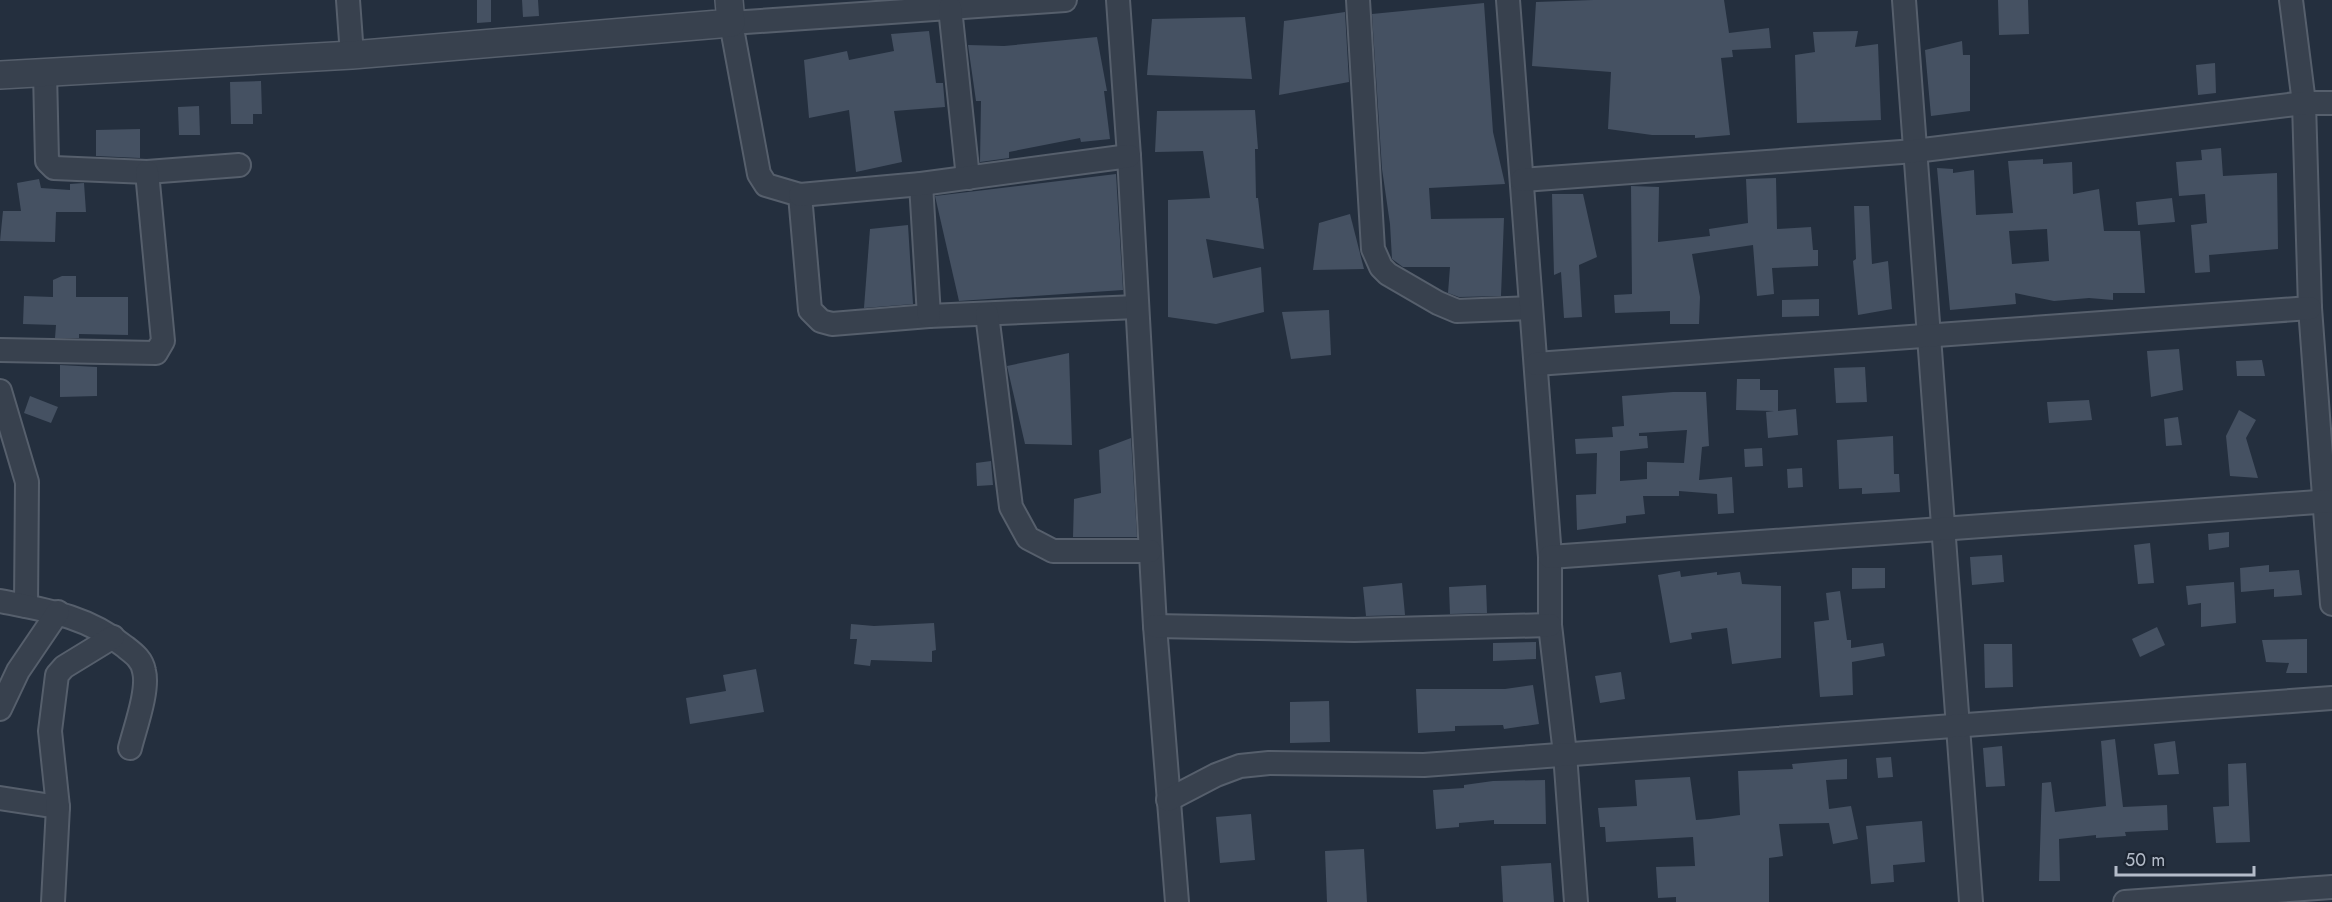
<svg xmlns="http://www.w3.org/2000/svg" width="2332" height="902" font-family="Jost,sans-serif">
  <rect width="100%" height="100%" fill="#242f3e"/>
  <g fill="#455162" fill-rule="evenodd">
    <polygon points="477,0 491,0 491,22 477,23"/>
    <polygon points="522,0 538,0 539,16 523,17"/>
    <polygon points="1593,0 1724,0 1729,33 1769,28 1771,48 1732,50 1733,57 1721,58 1730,135 1695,138 1695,135 1652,135 1608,129 1611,72 1532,66 1536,2"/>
    <polygon points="1998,0 2028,0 2029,34 1999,35"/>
    <polygon points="1484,3 1493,132 1505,184 1429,188 1431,219 1504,218 1501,296 1459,297 1448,293 1450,267 1403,267 1392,259 1390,224 1382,169 1372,14"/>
    <polygon points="1345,12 1349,82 1279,95 1284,21"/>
    <polygon points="1245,17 1252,79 1147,75 1152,19"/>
    <polygon points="929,31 936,83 943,83 945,107 894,111 902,162 856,172 849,110 809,118 804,60 847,51 849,60 894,51 891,34"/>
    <polygon points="1858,31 1855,47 1878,44 1881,120 1797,123 1795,55 1815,52 1813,32"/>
    <polygon points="1097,37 1107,91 1104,91 1110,139 1081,142 1080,138 1009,152 1009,158 980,162 981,101 976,101 968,45 1004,46"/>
    <polygon points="1962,41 1963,55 1970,55 1970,111 1931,116 1925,50"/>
    <polygon points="2215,63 2216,93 2198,95 2196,65"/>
    <polygon points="261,81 262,114 253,114 253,124 231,124 230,82"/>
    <polygon points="199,106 200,135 179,135 178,107"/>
    <polygon points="1255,110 1258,149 1255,149 1256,198 1258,198 1264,249 1206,239 1213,278 1261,267 1264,312 1216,324 1168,317 1168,200 1210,198 1203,151 1155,152 1157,111"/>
    <polygon points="140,129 140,158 96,156 96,130"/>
    <polygon points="2221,148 2223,176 2277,173 2278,249 2209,255 2210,272 2195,273 2191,225 2207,223 2205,194 2179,196 2176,162 2202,160 2201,150"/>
    <path d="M2043,159v5l29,-2 1,32 26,-5 5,42h36l5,62h-32v7l-24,-2 -35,3 -39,-8 1,11 -66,6 -13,-142 16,1v4l21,-3 2,45 37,-2 -5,-52zM2047,229l2,32 -37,3 -3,-33z"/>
    <polygon points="1116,174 1123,290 959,301 935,196"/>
    <polygon points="1776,178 1777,229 1811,227 1813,250 1818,250 1818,266 1772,268 1774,294 1757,296 1753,245 1692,254 1700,297 1699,324 1670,324 1670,311 1615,313 1614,295 1632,294 1631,186 1659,187 1658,242 1710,236 1709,229 1748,223 1746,179"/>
    <polygon points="39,179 41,188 70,190 70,184 84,183 86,212 56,212 55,242 0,241 3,211 21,211 17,183"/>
    <polygon points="1552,194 1583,194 1597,257 1579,265 1582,317 1564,318 1561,272 1554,275"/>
    <polygon points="2172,198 2175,222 2138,225 2136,202"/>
    <polygon points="1854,206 1869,206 1872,264 1888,261 1892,309 1858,315 1853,261 1856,259"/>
    <polygon points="1350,214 1364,269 1313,270 1319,223"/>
    <polygon points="908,225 913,304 864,308 870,229"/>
    <polygon points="62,276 76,276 76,297 128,297 128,335 79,334 79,338 55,338 56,325 23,324 24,296 53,297 53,280"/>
    <polygon points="1819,299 1819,316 1782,317 1782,300"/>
    <polygon points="1329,310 1331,355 1291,359 1282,312"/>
    <polygon points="2179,349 2183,390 2151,397 2147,351"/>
    <polygon points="1069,353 1072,445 1025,444 1007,366"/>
    <polygon points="2262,360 2265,376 2237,376 2236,361"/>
    <polygon points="60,365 97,367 97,396 60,397"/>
    <polygon points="1865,367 1867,402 1836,403 1834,368"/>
    <polygon points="1737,379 1760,379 1760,390 1778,390 1778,411 1796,409 1798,435 1768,438 1766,412 1774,411 1736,410"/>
    <path d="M1673,392h33l3,54 -7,1 -3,33 33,-3 2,36 -16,1 -1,-20 -38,-3v5h-36l2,18 -19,2v7l-49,7 -1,-35 20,-1 1,-41 -21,1 -1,-15 38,-2 -1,-10 12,-1 -2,-30zM1687,430l-3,33 -37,-1v17l-27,2v-30l28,-3 -1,-12h-8v-3z"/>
    <polygon points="30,396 58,407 51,423 24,413"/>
    <polygon points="2089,400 2092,420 2049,423 2047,402"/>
    <polygon points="2239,410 2256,420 2246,438 2258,478 2230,476 2226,436"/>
    <polygon points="2178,417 2182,445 2166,446 2164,419"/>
    <polygon points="1893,436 1894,474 1899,474 1900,492 1862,494 1862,488 1839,489 1837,440"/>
    <polygon points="1131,438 1137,537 1073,537 1074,499 1101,493 1099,450"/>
    <polygon points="1762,448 1763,466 1745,467 1744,449"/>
    <polygon points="991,461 993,485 977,486 976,463"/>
    <polygon points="1802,468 1803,487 1788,488 1787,469"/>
    <polygon points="2229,532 2229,547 2209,550 2208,534"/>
    <polygon points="2150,543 2154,583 2138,584 2134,545"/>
    <polygon points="2002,555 2004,582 1972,585 1970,557"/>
    <polygon points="2269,565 2269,572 2299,570 2302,595 2274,597 2274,589 2241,592 2240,568"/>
    <polygon points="1852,568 1885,568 1885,588 1852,589"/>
    <polygon points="1680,571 1681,577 1717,572 1717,575 1740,572 1742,584 1781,586 1781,658 1732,664 1727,628 1691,633 1692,639 1670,643 1658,575"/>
    <polygon points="2234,582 2236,623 2201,627 2201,603 2188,605 2186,586"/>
    <polygon points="1402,583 1405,615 1366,616 1363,587"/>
    <polygon points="1486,585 1487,613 1450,614 1449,587"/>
    <polygon points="1840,591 1847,640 1851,640 1851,648 1883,643 1885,656 1852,662 1853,695 1820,697 1814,622 1829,620 1826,593"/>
    <polygon points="934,623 936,650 932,651 932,662 871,660 870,666 854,664 857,639 850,639 851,624 874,626"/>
    <polygon points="2157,627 2165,645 2140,657 2132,639"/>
    <polygon points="2307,639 2307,673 2286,673 2289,663 2266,662 2262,640"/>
    <polygon points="1536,642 1536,659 1493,661 1493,643"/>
    <polygon points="1984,644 2012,644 2013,687 1985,688"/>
    <polygon points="756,669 764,712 690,724 686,698 726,691 723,675"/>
    <polygon points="1621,672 1625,699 1600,703 1595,676"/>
    <polygon points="1533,685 1539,724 1504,729 1503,725 1455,726 1455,731 1418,733 1416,689 1505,689"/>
    <polygon points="1329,701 1330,742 1290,743 1290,702"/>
    <polygon points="2115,739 2123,807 2167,805 2168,830 2125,832 2126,836 2096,838 2096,835 2059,839 2060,881 2039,881 2042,783 2051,782 2055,812 2106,806 2101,741"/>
    <polygon points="2175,741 2179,774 2158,775 2154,744"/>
    <polygon points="2002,746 2005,786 1986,787 1983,748"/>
    <polygon points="1891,757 1893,777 1878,778 1876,758"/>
    <polygon points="1847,759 1847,779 1826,780 1829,809 1851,806 1858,839 1833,844 1829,823 1779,824 1783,856 1769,858 1769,902 1676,902 1676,897 1658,898 1656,867 1695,866 1693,837 1606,842 1605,827 1600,827 1598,808 1637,806 1635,780 1690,777 1696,820 1710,819 1740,815 1738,771 1793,769 1792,764"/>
    <polygon points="2246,763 2250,842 2216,843 2213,807 2229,806 2228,764"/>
    <polygon points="1545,780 1546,824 1494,824 1494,820 1459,823 1459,827 1436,829 1433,790 1464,788 1464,785 1493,781"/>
    <polygon points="1251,814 1255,860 1220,863 1216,817"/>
    <polygon points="1922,821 1925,862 1893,865 1894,882 1871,884 1866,826"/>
    <polygon points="1364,849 1367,902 1327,902 1325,851"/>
    <polygon points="1551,863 1554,902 1503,902 1501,866"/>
  </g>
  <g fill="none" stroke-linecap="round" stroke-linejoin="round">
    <defs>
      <g id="minor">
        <polyline points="348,0 352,55"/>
        <polyline points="1065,0 731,23 759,174 766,185 800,195 810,310 821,321 832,324 929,316 1136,307"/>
        <polyline points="1118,0 1129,156 1155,626 1177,902"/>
        <polyline points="1358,0 1373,249 1381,267 1388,274 1438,303 1457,311 1531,308"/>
        <polyline points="1508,0 1550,557 1550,625 1565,754 1576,902"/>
        <polyline points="1904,0 1971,902"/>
        <polyline points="2291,0 2304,103 2310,308 2332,604"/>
        <polyline points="950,8 968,178"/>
        <polyline points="45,72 47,161 54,168 147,172 239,165"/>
        <polyline points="1522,180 1915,151 2304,103 2332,103"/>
        <polyline points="921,184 929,316"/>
        <polyline points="800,195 921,184 1129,156"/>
        <polyline points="987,314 1011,507 1028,538 1053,551 1150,551"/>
        <polyline points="0,350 156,353 163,341 147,172"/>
        <polyline points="1536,364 2310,308"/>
        <polyline points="0,391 27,482 26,606"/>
        <polyline points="1550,557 2332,501"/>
        <path d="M0,601c46,9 87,15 124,45 9,7 18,13 20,25 5,19 -9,57 -14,77"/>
        <polyline points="1155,626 1354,630 1550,625"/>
        <polyline points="0,709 18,671 58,612"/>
        <polyline points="0,798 58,807"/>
        <polyline points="1168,800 1216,775 1240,766 1269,763 1424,765 2332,698"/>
        <polyline points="53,902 58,807 50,731 57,675 64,667 113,637"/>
        <polyline points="2125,902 2332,887"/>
      </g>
      <polyline id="tertiary" points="0,75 352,55 731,23 729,0"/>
    </defs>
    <use href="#minor" stroke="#565f6c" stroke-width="26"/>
    <use href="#tertiary" stroke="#565f6c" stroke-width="30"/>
    <use href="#minor" stroke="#38414e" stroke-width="22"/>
    <use href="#tertiary" stroke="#38414e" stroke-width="27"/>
  </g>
  <path d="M2116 866v9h138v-9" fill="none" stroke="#b4bcc9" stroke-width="3"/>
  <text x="2125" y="866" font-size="18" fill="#b4bcc9" stroke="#1d2633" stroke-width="4.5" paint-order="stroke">50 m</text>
</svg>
